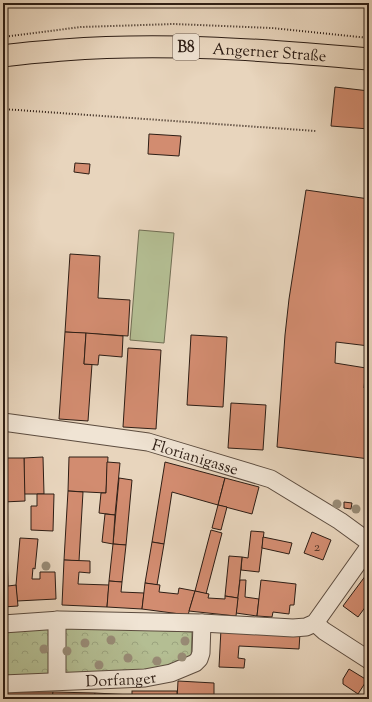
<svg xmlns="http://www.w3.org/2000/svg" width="372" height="702" font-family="'Sorts Mill Goudy',serif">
  <defs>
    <pattern id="park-crowns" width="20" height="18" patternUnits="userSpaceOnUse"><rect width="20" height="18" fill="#b4be93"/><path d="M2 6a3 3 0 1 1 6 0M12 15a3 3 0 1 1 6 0" fill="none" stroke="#9ba37e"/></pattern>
  </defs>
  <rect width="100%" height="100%" fill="#e8d5bd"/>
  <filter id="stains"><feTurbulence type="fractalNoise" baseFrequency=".005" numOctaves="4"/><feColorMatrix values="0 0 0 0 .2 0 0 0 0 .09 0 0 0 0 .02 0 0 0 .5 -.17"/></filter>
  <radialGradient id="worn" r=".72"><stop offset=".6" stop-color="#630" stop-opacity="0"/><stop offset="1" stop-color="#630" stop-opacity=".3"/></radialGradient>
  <polygon fill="url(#park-crowns)" stroke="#716e54" points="64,626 192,632 191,662 142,677 3,680 3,631"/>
  <polygon fill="#b4be93" stroke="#716e54" points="139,230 174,233 164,343 130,340"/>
  <g fill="#d28c70" stroke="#2e1e15">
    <polygon points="335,87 369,91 369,129 331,126"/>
    <polygon points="149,134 181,136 179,156 148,154"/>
    <polygon points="75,163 90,164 89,174 74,172"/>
    <polygon points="306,190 369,199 369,346 336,342 335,363 366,368 364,388 369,389 369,459 277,447 285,335 289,299"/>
    <polygon points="70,254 100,256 98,298 130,300 128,336 65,332"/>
    <polygon points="65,332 86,333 84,364 92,364 88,421 59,419"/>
    <polygon points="86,333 123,336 122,357 99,355 98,365 84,364"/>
    <polygon points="191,335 227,337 223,407 187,405"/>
    <polygon points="128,348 161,350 156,429 123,427"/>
    <polygon points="231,403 266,405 263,450 228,448"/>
    <polygon points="43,457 44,494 24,494 24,458"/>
    <polygon points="69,457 108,457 106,493 68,491"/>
    <polygon points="3,458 24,458 25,501 3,502"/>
    <polygon points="107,462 120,463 115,515 99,513 101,493 106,493"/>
    <polygon points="165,462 225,478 218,505 172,492 164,544 152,542"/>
    <polygon points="119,478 132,480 126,545 113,544"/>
    <polygon points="225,478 259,487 252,514 218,505"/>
    <polygon points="68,491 83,492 79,561 64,560"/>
    <polygon points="37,494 54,494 53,531 31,530 31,506 37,506"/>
    <polygon points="344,502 352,503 351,509 344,508"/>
    <polygon points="218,505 227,507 221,530 212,528"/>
    <polygon points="105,514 115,515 113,544 102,542"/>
    <polygon points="211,530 222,533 206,594 195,591"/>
    <polygon points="251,531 264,532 259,572 241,570 242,557 248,558"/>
    <polygon points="312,532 331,540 323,560 304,553"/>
    <polygon points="263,537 292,543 289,554 262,548"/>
    <polygon points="20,538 38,539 35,569 33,568 32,579 40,579 40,572 55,572 56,599 17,601 16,585"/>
    <polygon points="152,542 164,544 157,585 145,583"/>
    <polygon points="113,544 126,545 122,582 109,581"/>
    <polygon points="3,552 7,552 8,586 16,585 18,606 3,607"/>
    <polygon points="229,556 242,557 238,598 225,596"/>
    <polygon points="64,560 90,561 90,573 79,572 78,584 109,585 107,607 62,605"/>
    <polygon points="369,571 369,602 358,617 343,606"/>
    <polygon points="240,580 246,580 245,597 259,599 257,616 236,613"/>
    <polygon points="261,580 296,584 294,605 290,605 289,614 273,612 272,617 257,616"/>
    <polygon points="109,581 122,582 121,592 144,593 142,609 107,607"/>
    <polygon points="145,583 160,585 159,592 178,594 179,588 195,591 188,615 142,609"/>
    <polygon points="195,591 209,594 208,598 225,599 225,596 238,598 236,616 189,611"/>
    <polygon points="221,629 300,633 299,649 239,646 238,658 245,659 244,668 219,667"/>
    <polygon points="3,636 6,673 3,672"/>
    <polygon points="349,669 367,680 358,694 343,684 343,679"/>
    <polygon points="178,681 214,683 214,699 177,699"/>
    <rect x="132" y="691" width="45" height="8"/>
    <polygon points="5,692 53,692 52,699 5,699"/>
    <polygon points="53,692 95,693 94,699 52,699"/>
    <polygon points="95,693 132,695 132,699 94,699"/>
  </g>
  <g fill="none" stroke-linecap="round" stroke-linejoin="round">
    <defs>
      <g id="minor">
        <path id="s1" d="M3,422l145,20 123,37 69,42 29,21"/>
        <polyline points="315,623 324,631 369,660"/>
        <polyline points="3,624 60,620 202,623 293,628 306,627 315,623 369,547"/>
        <polyline points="57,681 57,620"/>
        <path id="s2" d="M3,684l142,-6 26,-5 24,-10 4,-4 2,-6 1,-30"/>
      </g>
      <g id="major">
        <path id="s3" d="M3,56c20,-3 40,-4 60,-6 103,-8 204,0 306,9"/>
      </g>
    </defs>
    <use href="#minor" stroke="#5c4c3f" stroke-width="19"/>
    <use href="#major" stroke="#2e1e15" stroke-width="23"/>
    <g stroke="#2e1e15" stroke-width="2" stroke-dasharray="1 2" stroke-linecap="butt">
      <polyline points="3,37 81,27 174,24 272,28 369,38"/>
      <polyline points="3,109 316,131"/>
    </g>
    <use href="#minor" stroke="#f0e4d4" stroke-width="17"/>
    <use href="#major" stroke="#e8d5bd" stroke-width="21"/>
  </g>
  <g fill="#988b76">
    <circle cx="337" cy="504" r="4.5"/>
    <circle cx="356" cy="509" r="4.5"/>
    <circle cx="46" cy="566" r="4.5"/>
    <circle cx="111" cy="640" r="4.5"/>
    <circle cx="185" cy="641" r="4.5"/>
    <circle cx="85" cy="643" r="4.5"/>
    <circle cx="44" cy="649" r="4.5"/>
    <circle cx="67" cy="651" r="4.5"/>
    <circle cx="182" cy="657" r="4.5"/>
    <circle cx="128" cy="658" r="4.5"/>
    <circle cx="157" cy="661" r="4.5"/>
    <circle cx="99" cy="665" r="4.5"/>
  </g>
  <g text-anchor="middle" stroke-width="3" stroke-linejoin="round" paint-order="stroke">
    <g font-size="14" fill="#573a2c">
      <text x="317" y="551">2</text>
    </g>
    <rect fill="#f0e4d4" stroke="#68594e" stroke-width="1" x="173" y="34" width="26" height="26" rx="3"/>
    <g font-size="15" font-weight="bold" fill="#2e1e15">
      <text x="186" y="52">B8</text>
    </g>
    <g font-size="16" fill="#2e1e15" stroke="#f0e4d4">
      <text dy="6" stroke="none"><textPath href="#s3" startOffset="267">Angerner Straße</textPath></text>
      <text dy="6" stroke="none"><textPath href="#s1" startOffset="196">Florianigasse</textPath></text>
      <text dy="6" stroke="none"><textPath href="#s2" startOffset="118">Dorfanger</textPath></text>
    </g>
  </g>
  <rect width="372" height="702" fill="none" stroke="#e8d5bd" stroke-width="16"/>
  <rect x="4" y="4" width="364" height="694" fill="none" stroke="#2e1e15" stroke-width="2"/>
  <rect x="8" y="8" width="356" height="686" fill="none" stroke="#2e1e15"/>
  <rect width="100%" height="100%" filter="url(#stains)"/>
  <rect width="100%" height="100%" fill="url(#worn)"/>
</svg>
